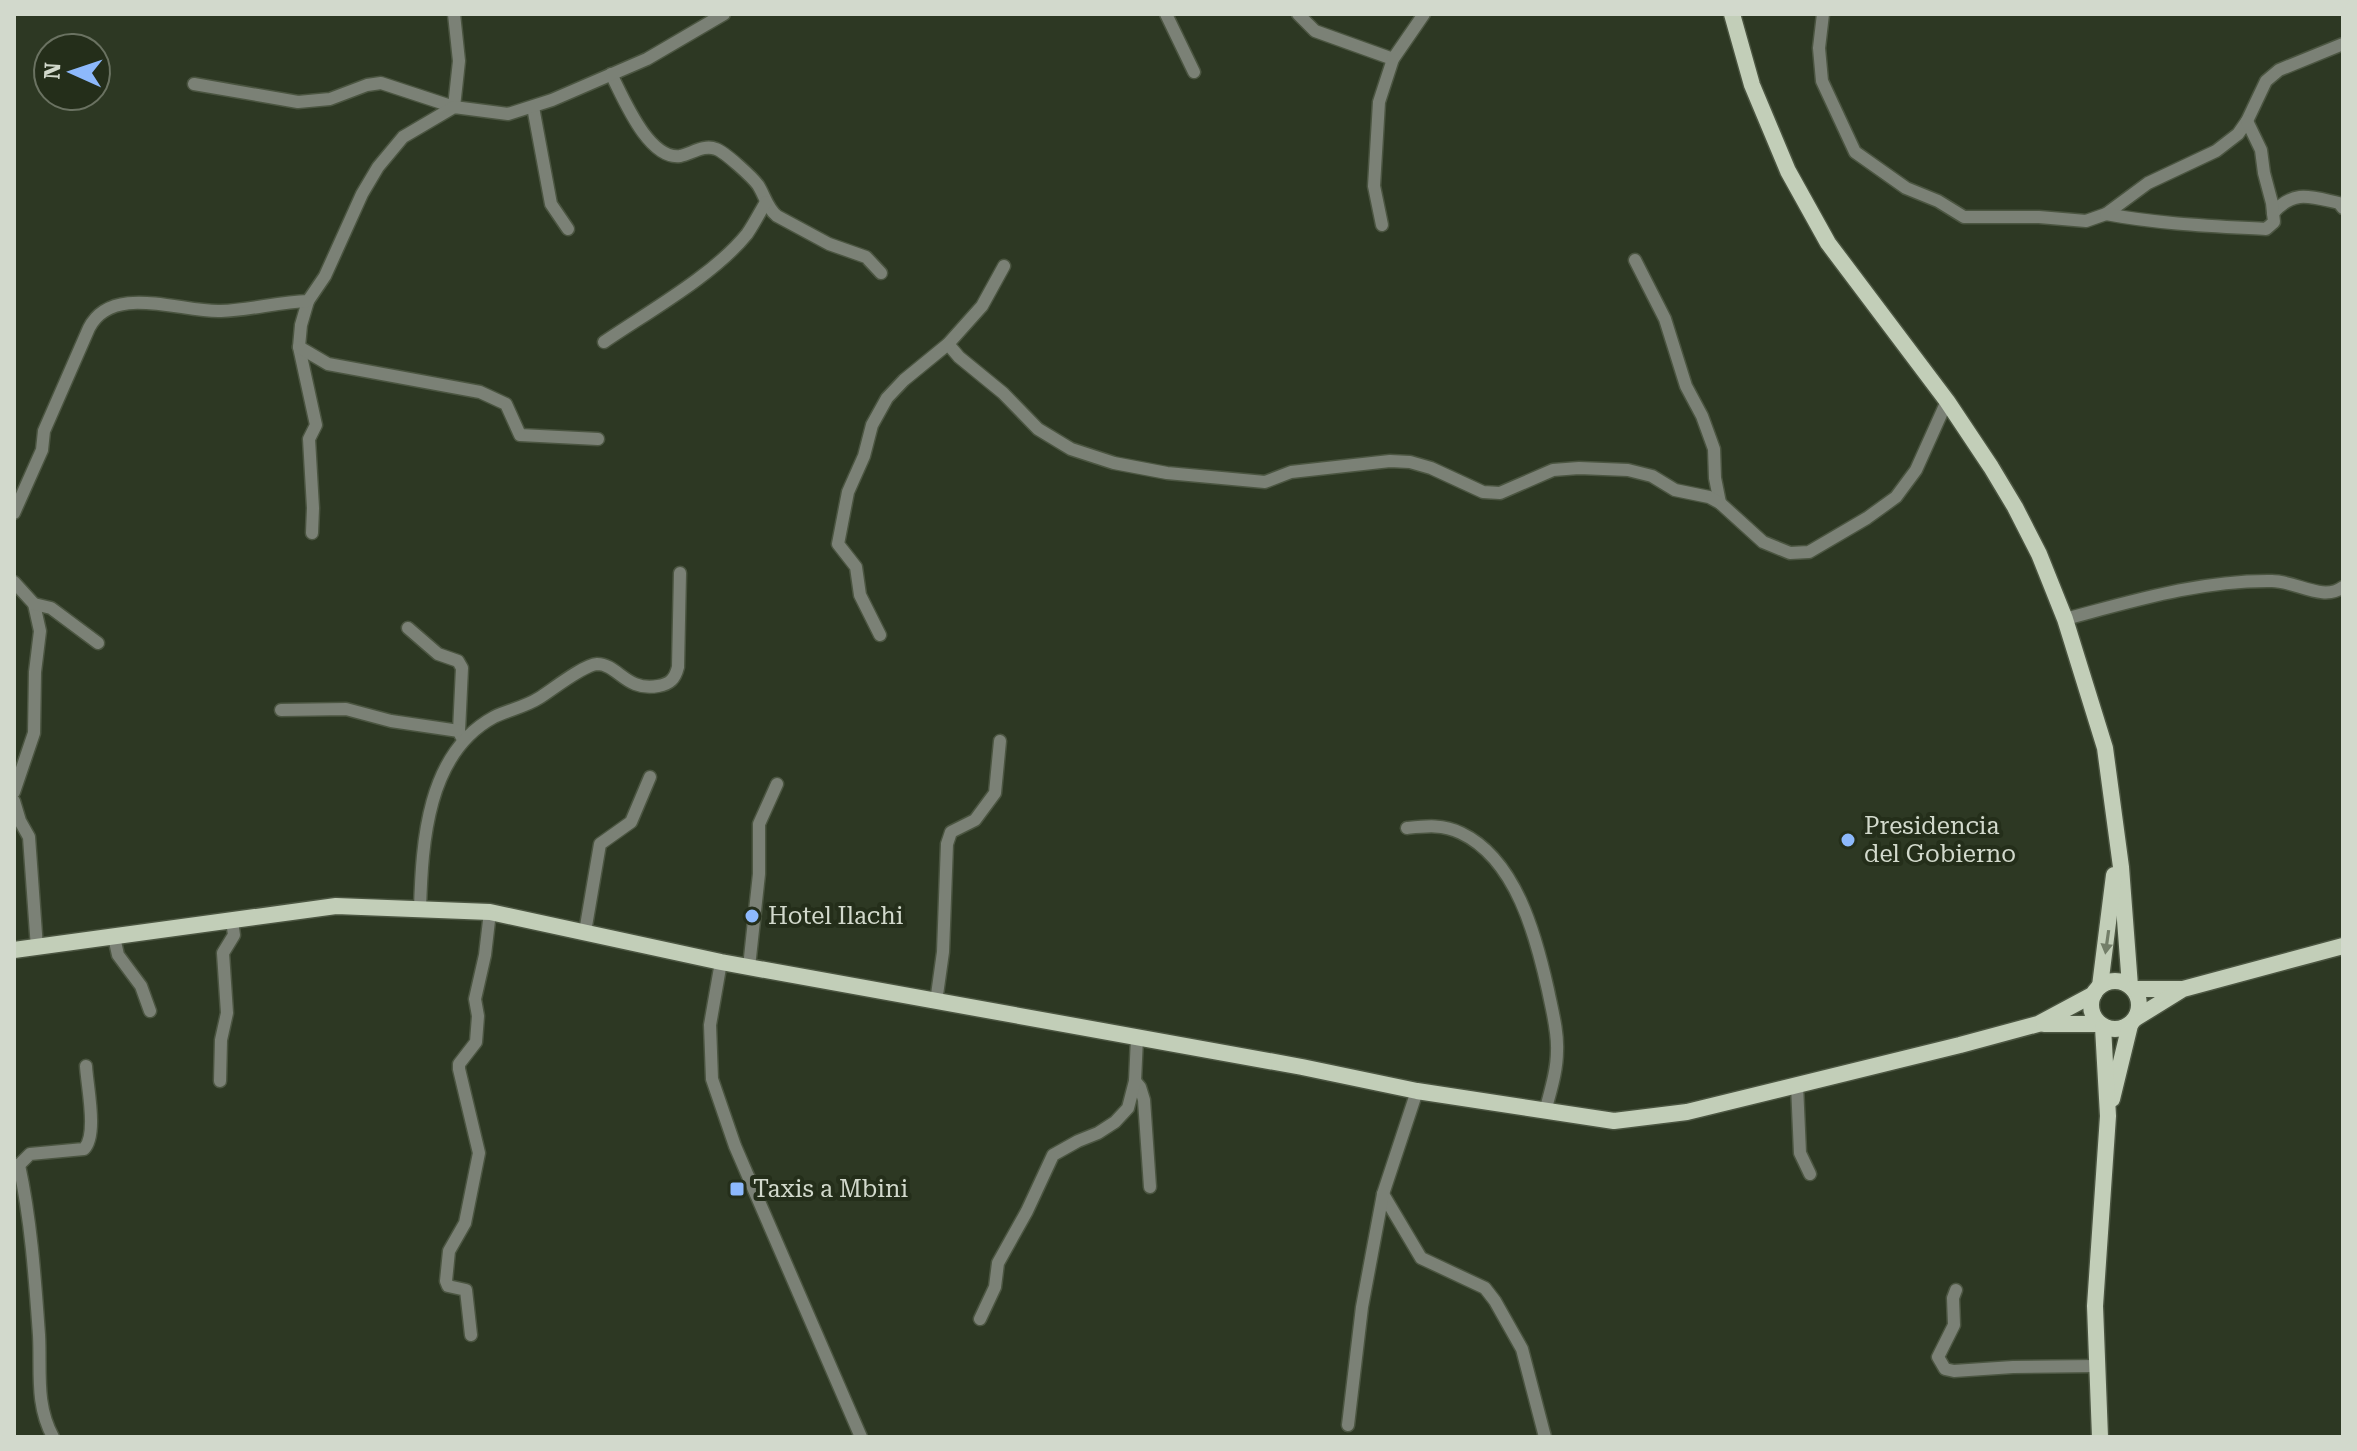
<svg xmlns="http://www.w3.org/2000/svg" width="2357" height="1451" font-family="'Roboto Serif',serif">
  <rect width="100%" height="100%" fill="#2d3823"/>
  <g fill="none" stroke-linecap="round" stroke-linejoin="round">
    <defs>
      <g id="minor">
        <polyline points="1166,14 1194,72"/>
        <polyline points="1298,14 1315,31 1393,59"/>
        <polyline points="1823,14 1819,48 1822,81 1855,152 1906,188 1938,201 1964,217 2039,217 2086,221 2106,214 2148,183 2216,151 2238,134 2247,121 2266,81 2279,70 2343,44"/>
        <path d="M611,74c12,23 37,86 69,82 11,-2 24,-12 36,-7 9,3 36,28 42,36 7,11 9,23 19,31l52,28 37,13 15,16"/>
        <polyline points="194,84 298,102 330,99 367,85 381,83 454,107 459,61 454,14"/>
        <polyline points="533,107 551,204 568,229"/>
        <path d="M2273,213c21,-24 38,-16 66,-10l4,5"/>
        <path d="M2106,214c53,10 106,12 160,15l8,-7 -2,-19 -8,-30 -3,-23 -14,-29"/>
        <polyline points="1382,225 1374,186 1379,102 1393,59 1424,14"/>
        <polyline points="1635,260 1665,319 1686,386 1702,416 1714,449 1715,478 1720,503"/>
        <polyline points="308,301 301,325 299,347 316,425 309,439 313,508 312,533"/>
        <path d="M604,342c44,-30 110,-67 143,-108 7,-10 13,-22 19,-32"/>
        <polyline points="948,344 959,357 1003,393 1038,429 1071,449 1114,463 1167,473 1265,482 1291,472 1390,461 1410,462 1431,468 1483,492 1500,493 1553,470 1579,468 1628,470 1652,476 1675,490 1709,497 1720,503 1763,542 1790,553 1809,552 1867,518 1896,497 1916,470 1947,401"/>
        <polyline points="299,347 328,364 480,392 506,404 520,435 598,439"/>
        <path d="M14,513l28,-63 2,-19 45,-103c23,-46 94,-15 132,-17 30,-1 57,-9 87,-10l17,-25 37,-82 16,-27 25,-30 51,-30 54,7 44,-14 95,-41 77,-45"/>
        <polyline points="14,582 34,604 40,631 35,672 34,733 14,792"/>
        <polyline points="34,604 51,608 98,643"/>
        <path d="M2065,619c68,-18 136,-39 207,-38 24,0 51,21 71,6"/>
        <polyline points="408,628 438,654 458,661 462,668 459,731 461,736"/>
        <polyline points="880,635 860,595 856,567 838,544 848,492 864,456 872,425 887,398 904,380 948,344 982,306 1004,266"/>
        <polyline points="281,710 346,709 391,721 459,731"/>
        <polyline points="14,801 20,821 29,837 37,948"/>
        <path d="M1407,828c19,-2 36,-4 54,5 55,26 75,103 87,157 4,20 10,41 9,61 0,21 -7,41 -12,61"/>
        <path d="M420,909c2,-67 7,-156 74,-192 14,-7 31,-10 45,-19 13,-8 44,-33 58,-34 21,0 29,28 61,22 12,-2 17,-7 20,-19l2,-94"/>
        <polyline points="585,932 600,844 631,822 650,777"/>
        <polyline points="114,937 118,955 141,986 150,1011"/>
        <polyline points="721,962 710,1025 712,1079 735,1146 861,1437"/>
        <polyline points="749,967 759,874 759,824 777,784"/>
        <polyline points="936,1002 943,952 947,844 951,832 975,820 995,793 1000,741"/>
        <polyline points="220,1081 221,1040 227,1013 223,953 234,935 232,921"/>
        <polyline points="1135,1081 1140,1087 1144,1100 1150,1187"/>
        <polyline points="1797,1085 1800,1153 1810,1174"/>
        <path d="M14,1165h5l11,-11 54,-5c14,-14 3,-63 2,-83"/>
        <path d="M19,1165c12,55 16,114 20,170 2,36 -4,69 14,102"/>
        <polyline points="1383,1194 1421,1258 1485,1288 1495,1301 1522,1349 1545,1437"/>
        <polyline points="1956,1290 1953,1298 1954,1325 1938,1357 1945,1369 1954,1371 2013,1367 2096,1366"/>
        <polyline points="980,1319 995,1287 998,1263 1027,1211 1053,1155 1078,1141 1098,1133 1115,1122 1128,1108 1135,1081 1137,1038"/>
        <polyline points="471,1335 466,1290 448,1286 446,1281 449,1251 465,1223 479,1153 459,1069 459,1064 476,1042 478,1016 475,999 485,955 490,912"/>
        <polyline points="1348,1425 1362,1307 1383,1194 1417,1091"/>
      </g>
      <g id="major">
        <polyline points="1732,14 1752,85 1788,171 1828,243 1947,401 1991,467 2015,507 2039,554 2065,619 2105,748 2121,867 2130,986"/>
        <polyline points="14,950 336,906 490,912 721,962 1302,1067 1417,1091 1614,1121 1687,1112 1960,1045 2038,1024 2094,994"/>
        <circle cx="2115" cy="1005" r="24"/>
        <polyline points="2100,986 2114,875"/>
        <polyline points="2133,989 2182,989"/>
        <polyline points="2136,1018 2183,989 2343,946"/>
        <polyline points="2044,1024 2099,1024"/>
        <polyline points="2112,1099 2130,1025"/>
        <polyline points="2100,1437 2095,1306 2108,1116 2103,1027"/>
      </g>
    </defs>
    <use href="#minor" stroke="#4b5541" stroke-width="15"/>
    <use href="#major" stroke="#4b5541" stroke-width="19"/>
    <use href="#minor" stroke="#7b8176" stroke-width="12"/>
    <use href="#major" stroke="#c2ceb8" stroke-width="16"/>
  </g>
  <defs><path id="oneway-solid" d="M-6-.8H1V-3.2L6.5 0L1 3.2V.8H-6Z" transform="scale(2)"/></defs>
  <use fill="#737e69" href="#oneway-solid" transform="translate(2107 942) rotate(98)"/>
  <g fill="#8db9fc" stroke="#242e1a" stroke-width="3">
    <circle cx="1848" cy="840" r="8"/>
    <circle cx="752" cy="916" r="8"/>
    <rect x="729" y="1181" width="16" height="16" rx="4"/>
  </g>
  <g text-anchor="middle" stroke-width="8" stroke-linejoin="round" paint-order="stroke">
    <g font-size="24" fill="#d2d9cc" stroke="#242e1a" text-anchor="start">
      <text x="1864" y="834">Presidencia<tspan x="1864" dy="28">del Gobierno</tspan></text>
      <text x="768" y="924">Hotel Ilachi</text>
      <text x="753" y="1197">Taxis a Mbini</text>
    </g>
  </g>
  <rect width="2357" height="1451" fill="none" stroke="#d2d9cc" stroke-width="32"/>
  <g transform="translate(72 72) rotate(273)"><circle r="38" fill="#242e1a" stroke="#6a7261" stroke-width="2"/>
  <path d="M0-6L14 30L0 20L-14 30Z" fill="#8db9fc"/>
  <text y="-12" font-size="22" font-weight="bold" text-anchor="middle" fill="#d2d9cc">N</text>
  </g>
</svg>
